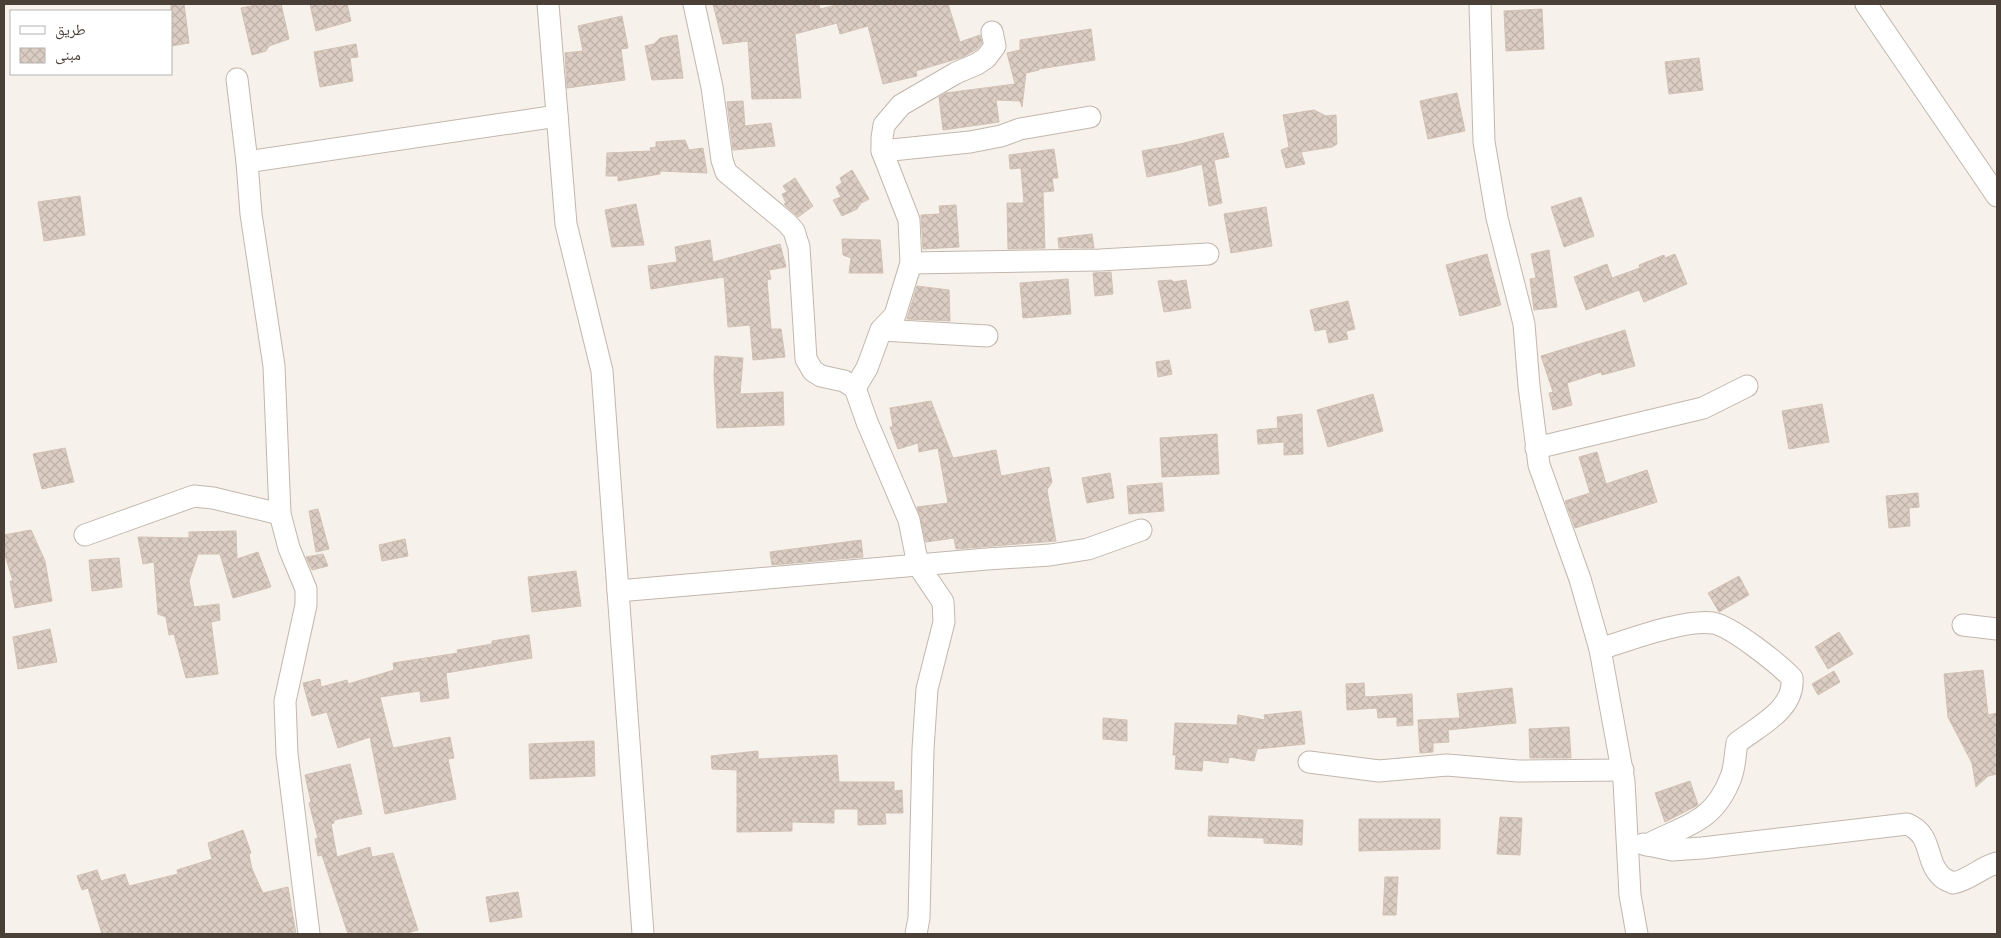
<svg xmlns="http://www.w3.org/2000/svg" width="2001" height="938" font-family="'Noto Sans','Noto Naskh Arabic',sans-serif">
  <defs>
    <pattern id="building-cross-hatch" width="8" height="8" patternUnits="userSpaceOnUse" patternTransform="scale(1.25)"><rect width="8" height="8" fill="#dbcdc3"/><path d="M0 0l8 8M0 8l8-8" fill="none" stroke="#bdb1a8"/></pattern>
  </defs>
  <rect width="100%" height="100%" fill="#f6f1eb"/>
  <g fill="url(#building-cross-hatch)" stroke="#d3c1b3">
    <polygon points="171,4 184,4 189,43 171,46"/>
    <polygon points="261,4 281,4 289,39 269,46 266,51 252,55 241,8"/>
    <polygon points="310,4 347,4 351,21 316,31"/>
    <polygon points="713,4 819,4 820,9 841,4 948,4 960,42 980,35 982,43 977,49 963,57 916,71 917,76 883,84 868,26 840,34 837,23 795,34 801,98 752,99 748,41 723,44"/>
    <polygon points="1542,9 1544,49 1506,51 1504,11"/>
    <polygon points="622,16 628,48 621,49 625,80 567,88 565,53 583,51 578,26"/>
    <polygon points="1091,29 1095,60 1039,69 1039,70 1026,73 1022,107 1020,101 996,100 999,122 943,130 939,97 946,93 1015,84 1007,53 1020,50 1020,40"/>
    <polygon points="677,35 683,78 652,80 645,46 654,44 660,38"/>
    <polygon points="356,44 358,57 350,58 353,81 320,87 314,52"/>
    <polygon points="1699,58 1703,90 1669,94 1665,62"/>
    <polygon points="1457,93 1465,131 1428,139 1420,101"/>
    <polygon points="743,101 745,126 771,123 775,146 733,150 727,102"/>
    <polygon points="1314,110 1326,116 1336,115 1337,144 1332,147 1301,152 1305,164 1286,168 1281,150 1289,147 1283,115"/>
    <polygon points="1223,133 1229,157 1214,160 1222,203 1209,206 1202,164 1176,171 1147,177 1142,151 1180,144"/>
    <polygon points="685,140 689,150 703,148 707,173 660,171 660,174 618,181 618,176 606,176 607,153 651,151 650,148 656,147 656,142"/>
    <polygon points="1054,149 1058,178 1052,178 1054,191 1043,192 1045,248 1008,249 1007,203 1024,203 1021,168 1010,169 1009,155"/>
    <polygon points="852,170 869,199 861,203 857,209 842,216 833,200 841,197 836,187 842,183 840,178"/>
    <polygon points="795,178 813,206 798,217 784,204 786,203 782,194 787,192 783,186"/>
    <polygon points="80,196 85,235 44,241 38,202"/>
    <polygon points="1581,197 1594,236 1564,247 1551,207"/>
    <polygon points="636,204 644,245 612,247 605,210"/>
    <polygon points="956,205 959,247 923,249 921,215 940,214 939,206"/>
    <polygon points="1266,207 1272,246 1231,253 1224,214"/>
    <polygon points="1092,234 1094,248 1059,248 1058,238"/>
    <polygon points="842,239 880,240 883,273 849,273 851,258 843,255"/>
    <polygon points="710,240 713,262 780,244 786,267 769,270 771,279 767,280 771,329 781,329 785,357 753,360 750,325 728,327 724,277 651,289 648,266 677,262 675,247"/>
    <polygon points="1549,250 1557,307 1534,310 1530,279 1536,278 1531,254"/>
    <polygon points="1487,254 1501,305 1460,316 1446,265"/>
    <polygon points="1675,254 1687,284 1644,302 1639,290 1586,310 1574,277 1607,264 1612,278 1640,268 1639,265 1664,255 1665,258"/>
    <polygon points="1111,272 1113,294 1095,296 1093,273"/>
    <polygon points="1068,279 1071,314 1023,318 1020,283"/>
    <polygon points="1172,280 1173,282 1186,280 1191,308 1164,312 1158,281"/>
    <polygon points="917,286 949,290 950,321 907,319"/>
    <polygon points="1348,301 1355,329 1346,331 1348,339 1329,343 1326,329 1315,331 1310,310"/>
    <polygon points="1625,330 1635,366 1602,375 1601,372 1567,383 1572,405 1553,410 1549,393 1553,392 1541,356"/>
    <polygon points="715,356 743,358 740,394 783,392 784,425 717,428 714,375"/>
    <polygon points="1169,360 1172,374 1158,377 1156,362"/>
    <polygon points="1373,394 1383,431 1328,447 1317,410"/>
    <polygon points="931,401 953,458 996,450 1001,476 1049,467 1052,482 1047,490 1056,541 956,549 954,538 926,542 917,507 948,503 938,448 919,452 918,443 898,449 890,427 893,427 890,408"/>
    <polygon points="1822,404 1829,442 1789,449 1782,411"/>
    <polygon points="1302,414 1303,454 1284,455 1284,442 1258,444 1257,430 1278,428 1277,417"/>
    <polygon points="1217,434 1219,474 1162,477 1160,438"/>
    <polygon points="65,448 74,482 42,489 33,454"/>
    <polygon points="1597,452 1606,484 1647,470 1657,502 1575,528 1565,501 1590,493 1579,457"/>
    <polygon points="1110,473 1114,498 1087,503 1082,478"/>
    <polygon points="1162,483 1164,511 1129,514 1127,486"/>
    <polygon points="1918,493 1919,507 1909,508 1910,526 1889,528 1886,496"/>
    <polygon points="318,509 329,549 316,552 309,511"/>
    <polygon points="31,530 45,561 52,601 15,608 10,581 13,581 4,552 4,535"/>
    <polygon points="236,531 237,559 258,552 271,587 233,598 220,554 198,554 189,581 194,607 219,604 220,620 211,622 218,674 186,678 174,634 169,635 166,617 158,614 154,562 143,564 138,537 189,538 189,532"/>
    <polygon points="405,539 408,556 382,561 379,545"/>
    <polygon points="861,540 863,557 772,565 770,552"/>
    <polygon points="323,554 328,566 312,570 306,557"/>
    <polygon points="119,558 122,587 92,591 89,560"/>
    <polygon points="576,571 581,606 532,612 528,577"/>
    <polygon points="1739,576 1749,595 1719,612 1708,593"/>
    <polygon points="50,629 57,662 18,669 13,637"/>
    <polygon points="1839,632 1853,654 1828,669 1815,647"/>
    <polygon points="529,635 532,658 446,673 449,698 421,702 420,691 380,697 393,748 450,737 454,758 448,759 456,799 385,814 370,737 338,748 327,712 312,716 303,683 320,679 321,687 347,680 348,684 394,670 393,663 458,653 457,650 492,644 492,641"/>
    <polygon points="1983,670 1988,715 1997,713 1997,774 1988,776 1976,787 1972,763 1948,717 1944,674"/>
    <polygon points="1834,671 1840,682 1818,695 1812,684"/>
    <polygon points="1364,683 1365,697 1412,694 1413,725 1397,726 1397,717 1378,718 1377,708 1347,710 1346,684"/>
    <polygon points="1512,688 1516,723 1448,730 1449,742 1433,743 1433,752 1420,753 1418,720 1460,718 1457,694"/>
    <polygon points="1301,711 1305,744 1257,749 1254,761 1229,757 1228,763 1203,760 1202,771 1175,769 1176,755 1173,755 1175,723 1237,725 1238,715 1265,720 1264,715"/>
    <polygon points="1103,718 1127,720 1127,741 1103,739"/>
    <polygon points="1569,727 1571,758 1530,758 1529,729"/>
    <polygon points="594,741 595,776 530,779 529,744"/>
    <polygon points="758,751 758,759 837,755 839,782 894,782 894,791 902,790 903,813 885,813 886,824 858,825 858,809 834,809 834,823 792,822 792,831 737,832 737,770 712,769 711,756"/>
    <polygon points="350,764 362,814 334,820 334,823 331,824 337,857 370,847 372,857 393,853 418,930 404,934 348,934 322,855 318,856 315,839 318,838 309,803 311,802 305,775"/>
    <polygon points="1690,781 1698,805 1665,822 1655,793"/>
    <polygon points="1209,816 1303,820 1302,845 1264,843 1264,838 1208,836"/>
    <polygon points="1500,817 1522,818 1520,855 1497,854"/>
    <polygon points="1359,819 1440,819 1440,849 1359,851"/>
    <polygon points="243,830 251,853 249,855 252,869 263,893 288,887 296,934 102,934 88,888 82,890 77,876 97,870 101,881 125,874 129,886 178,874 177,870 212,859 208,843"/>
    <polygon points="1385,877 1398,877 1396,915 1383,915"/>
    <polygon points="518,892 522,917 490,922 486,897"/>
  </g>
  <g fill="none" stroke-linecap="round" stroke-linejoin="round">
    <defs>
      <g id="minor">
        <polyline points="548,4 566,224 602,371 643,934"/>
        <polyline points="694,4 712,87 722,160 726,172 787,223 794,231 799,247 806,359 813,371 821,376 844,381 855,388 867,422 909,520 918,565 943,602 944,622 927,689 923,749 919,918 916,934"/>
        <polyline points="1480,4 1484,142 1497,218 1524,324 1529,386 1539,465 1580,579 1600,649 1624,781 1630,895 1637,934"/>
        <polyline points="1866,4 1997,196"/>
        <polyline points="237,79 247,162 251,214 274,366 280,514 289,548 306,589 306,605 285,701 287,754 309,934"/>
        <polyline points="882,151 970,142 1001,136 1020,129 1090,117"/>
        <polyline points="247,162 557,116"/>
        <polyline points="911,263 1100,260 1208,254"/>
        <polyline points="881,330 987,336"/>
        <polyline points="855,388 867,368 881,330 895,315 911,263 909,220 882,151 882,138 884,125 901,105 956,73 977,64 986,58 995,46 992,32"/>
        <polyline points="1536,448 1703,408 1747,386"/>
        <polyline points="85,535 194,496 213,498 280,514"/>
        <polyline points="618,591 987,559 1050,555 1088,549 1141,530"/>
        <polyline points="1963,625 1997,629"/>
        <path d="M1600,649c29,-9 84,-30 113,-26 18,3 66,41 79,55 3,32 -34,48 -55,65 -2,11 -2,24 -6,34 -17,46 -46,48 -84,68"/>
        <polyline points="1309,762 1379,771 1447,765 1518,771 1623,770"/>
        <path d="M1643,844l29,6 30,-2 205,-24c27,11 17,37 35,53 3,3 7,4 11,6 17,-3 28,-16 44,-20"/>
      </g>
    </defs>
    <use href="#minor" stroke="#c2b7ad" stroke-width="23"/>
    <use href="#minor" stroke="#fff" stroke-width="21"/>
  </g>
  <rect width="2001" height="938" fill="none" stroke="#4b4038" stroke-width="10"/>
  <rect x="10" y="10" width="162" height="65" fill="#ffffff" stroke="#b7b3af"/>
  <rect x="20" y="26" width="25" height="8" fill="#ffffff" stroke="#b7b3af"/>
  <text x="55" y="35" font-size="15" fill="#4b4038">طريق</text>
  <rect x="20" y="48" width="25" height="15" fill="url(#building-cross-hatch)" stroke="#b7b3af"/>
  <text x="55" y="60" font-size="15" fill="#4b4038">مبنى</text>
</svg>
